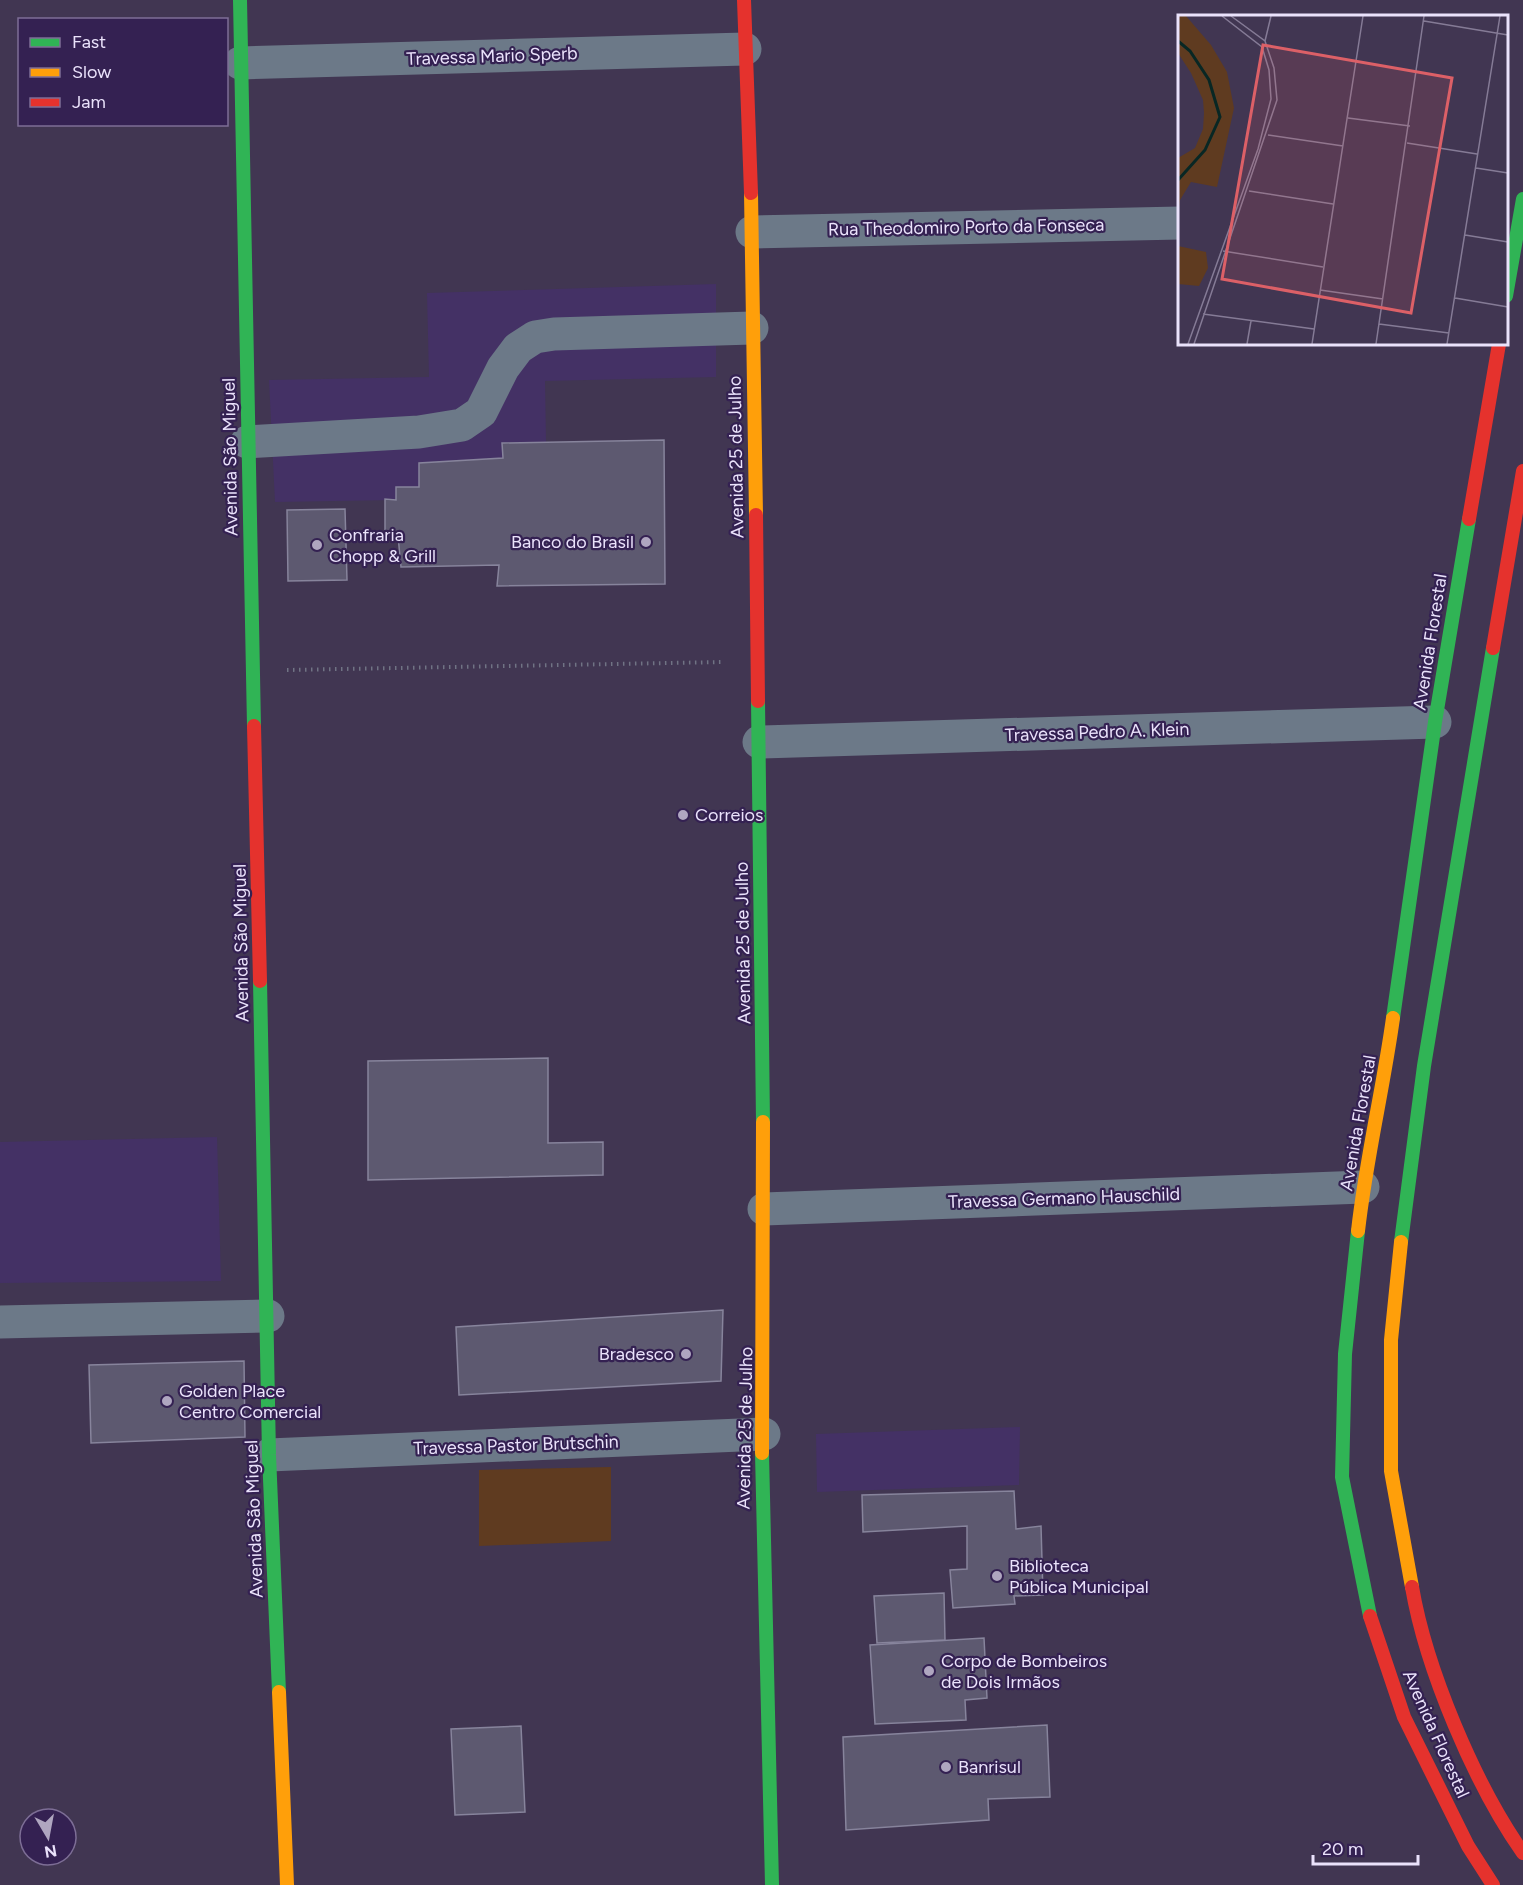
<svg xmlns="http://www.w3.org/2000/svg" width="1523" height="1885" font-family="Figtree,sans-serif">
  <rect width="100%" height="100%" fill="#413652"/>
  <g fill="#443165">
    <polygon points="716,284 716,377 545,381 546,442 502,443 503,458 419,463 419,487 397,487 396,500 275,502 269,380 429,377 427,293"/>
    <polygon points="217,1137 221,1281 0,1283 0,1142"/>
    <polygon points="1020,1427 1019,1485 817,1492 816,1434"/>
  </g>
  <polygon fill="#5f3b20" points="611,1467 611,1541 479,1546 479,1470"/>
  <g fill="#5d5970" stroke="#87849c" stroke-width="1.5">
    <polygon points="664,440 665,584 497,586 499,565 401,567 398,536 385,535 385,499 396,500 396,487 419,487 419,463 503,458 502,443"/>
    <polygon points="345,509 347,580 288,581 287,510"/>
    <polygon points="548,1058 548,1143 603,1142 603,1175 368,1180 368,1061"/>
    <polygon points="723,1310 721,1381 459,1395 456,1327"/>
    <polygon points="244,1361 245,1437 91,1443 89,1365"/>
    <polygon points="1014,1491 1016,1529 1041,1526 1043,1595 1014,1596 1015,1604 953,1608 950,1570 967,1569 967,1526 863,1532 862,1495"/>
    <polygon points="944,1593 945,1640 877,1643 874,1596"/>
    <polygon points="984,1638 987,1698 965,1700 966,1720 875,1724 870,1645"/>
    <polygon points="1047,1725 1050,1797 988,1799 989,1820 846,1830 843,1737"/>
    <polygon points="521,1726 525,1812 455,1815 451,1729"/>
  </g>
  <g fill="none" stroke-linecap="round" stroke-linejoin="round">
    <polyline stroke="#707384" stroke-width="4" stroke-dasharray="1.5 4.5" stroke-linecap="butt" points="287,670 723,662"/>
    <g stroke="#6c7988" stroke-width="33">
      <polyline points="240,63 745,49"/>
      <polyline points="752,232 1180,223"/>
      <polyline points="247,442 419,432 462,425 481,412 503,368 518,348 535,337 554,334 752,328"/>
      <polyline points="759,742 1435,722"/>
      <polyline points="764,1209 1363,1187"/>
      <polyline points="0,1322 268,1316"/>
      <polyline points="269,1455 764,1434"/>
    </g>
    <g stroke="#30b455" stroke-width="14">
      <polyline points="240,0 254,726"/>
      <polyline points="1506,296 1523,199"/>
      <polyline points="758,701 763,1122"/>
      <polyline points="260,981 269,1455 279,1692"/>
      <polyline points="1393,1018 1435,722 1469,519"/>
      <polyline points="1358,1231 1345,1354 1342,1477 1370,1616"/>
      <polyline points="1401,1242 1424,1066 1493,648"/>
      <polyline points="762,1453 772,1885"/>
    </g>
    <g stroke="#ff9f0a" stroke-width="14">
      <polyline points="751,193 756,515"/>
      <path d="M1358,1231c8,-72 25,-141 35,-213"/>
      <polyline points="1401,1242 1391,1340 1391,1471 1412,1587"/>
      <polyline points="762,1453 763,1122"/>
      <polyline points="279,1692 287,1885"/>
    </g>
    <g stroke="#e5322d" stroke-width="14">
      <polyline points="744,0 751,193"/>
      <polyline points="756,515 758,701"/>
      <polyline points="1469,519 1499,344"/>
      <polyline points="1493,648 1523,471"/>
      <polyline points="254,726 260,981"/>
      <path d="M1412,1587c14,82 63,198 111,266"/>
      <polyline points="1370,1616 1404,1717 1468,1846 1493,1885"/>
    </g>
  </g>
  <g fill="#afa6c0" stroke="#342152" stroke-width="2">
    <circle cx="646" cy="542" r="6"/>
    <circle cx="317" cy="545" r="6"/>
    <circle cx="683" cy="815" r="6"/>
    <circle cx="686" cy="1354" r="6"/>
    <circle cx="167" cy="1401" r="6"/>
    <circle cx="997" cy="1576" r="6"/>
    <circle cx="929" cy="1671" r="6"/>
    <circle cx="946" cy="1767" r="6"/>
  </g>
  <g text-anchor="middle" stroke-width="4.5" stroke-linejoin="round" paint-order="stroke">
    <g font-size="18" fill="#eae2fb" stroke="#342152">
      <text transform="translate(492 56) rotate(-2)" y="6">Travessa Mario Sperb</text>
      <text transform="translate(966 227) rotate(-1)" y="6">Rua Theodomiro Porto da Fonseca</text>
      <text transform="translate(230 457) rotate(-91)" y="6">Avenida São Miguel</text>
      <text transform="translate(736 457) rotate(-91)" y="6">Avenida 25 de Julho</text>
      <text transform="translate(1430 642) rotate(-81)" y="6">Avenida Florestal</text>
      <text transform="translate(1097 732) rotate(-2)" y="6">Travessa Pedro A. Klein</text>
      <text transform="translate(241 943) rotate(-91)" y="6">Avenida São Miguel</text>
      <text transform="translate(743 943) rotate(-91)" y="6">Avenida 25 de Julho</text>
      <text transform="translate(1358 1123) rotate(-80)" y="6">Avenida Florestal</text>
      <text transform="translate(1064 1198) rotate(-2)" y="6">Travessa Germano Hauschild</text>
      <text transform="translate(745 1428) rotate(-89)" y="6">Avenida 25 de Julho</text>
      <text transform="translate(516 1445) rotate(-2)" y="6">Travessa Pastor Brutschin</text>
      <text transform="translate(254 1519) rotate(-92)" y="6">Avenida São Miguel</text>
      <text transform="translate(1436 1734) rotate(66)" y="6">Avenida Florestal</text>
    </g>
    <g font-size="18" fill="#eae2fb" stroke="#342152" text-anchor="start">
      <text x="329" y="541">Confraria<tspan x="329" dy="21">Chopp &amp; Grill</tspan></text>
      <text x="634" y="548" text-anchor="end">Banco do Brasil</text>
      <text x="695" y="821">Correios</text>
      <text x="674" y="1360" text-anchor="end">Bradesco</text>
      <text x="179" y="1397">Golden Place<tspan x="179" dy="21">Centro Comercial</tspan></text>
      <text x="1009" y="1572">Biblioteca<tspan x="1009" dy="21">Pública Municipal</tspan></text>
      <text x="941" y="1667">Corpo de Bombeiros<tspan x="941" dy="21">de Dois Irmãos</tspan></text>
      <text x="958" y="1773">Banrisul</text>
    </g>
  </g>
  <g transform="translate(1178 15)">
    <rect width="330" height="330" fill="#413652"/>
    <path d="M0,1h8l25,29 16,27 7,36 -17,79 -26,-5 -11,18 -2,15v-57l17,-10 8,-19 1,-16 -1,-13 -12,-27 -13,-20zM0,231l28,6 2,16 -9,18 -21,-2z" fill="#5f3b20"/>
    <path fill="none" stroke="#082724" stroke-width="3" d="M0,26l12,10 19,29 11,37 -15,33 -27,30"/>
    <path fill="none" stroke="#857b96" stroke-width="1.5" d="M246,6l84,14M87,26l6,-25M170,103l62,8M90,120l75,11M229,128l70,11M298,153l32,5M71,176l84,13M287,220l43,7M45,236l100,16M142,275l63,9M277,283l53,9M25,299l111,15M201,309l70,9M10,329l70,-195 13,-50 -2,-29 -7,-23 -40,-31M16,329l83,-244 -3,-32 -9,-27 -34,-25M69,329l4,-23M134,329l51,-328M198,329l48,-328M269,329l53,-328"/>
    <path fill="#dc6067" fill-opacity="0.15" stroke="#dc6067" stroke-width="3" d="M85,30l189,33 -41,235 -189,-34z"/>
    <rect width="330" height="330" fill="none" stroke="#eae2fb" stroke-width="3"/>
  </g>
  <rect x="18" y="18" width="210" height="108" fill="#342152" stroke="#7d6e96" stroke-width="1.5"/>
  <rect x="30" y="38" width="30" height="9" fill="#30b455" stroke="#7d6e96" stroke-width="1.5"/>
  <text x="72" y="48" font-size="18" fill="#eae2fb">Fast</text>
  <rect x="30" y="68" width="30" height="9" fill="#ff9f0a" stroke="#7d6e96" stroke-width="1.5"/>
  <text x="72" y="78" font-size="18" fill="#eae2fb">Slow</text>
  <rect x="30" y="98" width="30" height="9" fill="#e5322d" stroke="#7d6e96" stroke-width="1.5"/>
  <text x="72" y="108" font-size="18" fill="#eae2fb">Jam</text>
  <g transform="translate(48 1837) rotate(170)"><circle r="28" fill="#342152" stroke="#7d6e96" stroke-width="1.5"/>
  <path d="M0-4.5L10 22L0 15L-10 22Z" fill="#afa6c0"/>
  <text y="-9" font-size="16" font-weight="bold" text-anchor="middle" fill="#eae2fb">N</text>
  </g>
  <path d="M1313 1855v9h105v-9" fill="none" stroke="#eae2fb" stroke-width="3"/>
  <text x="1322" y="1855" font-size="18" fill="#eae2fb" stroke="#342152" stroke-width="4.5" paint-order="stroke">20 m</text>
</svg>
